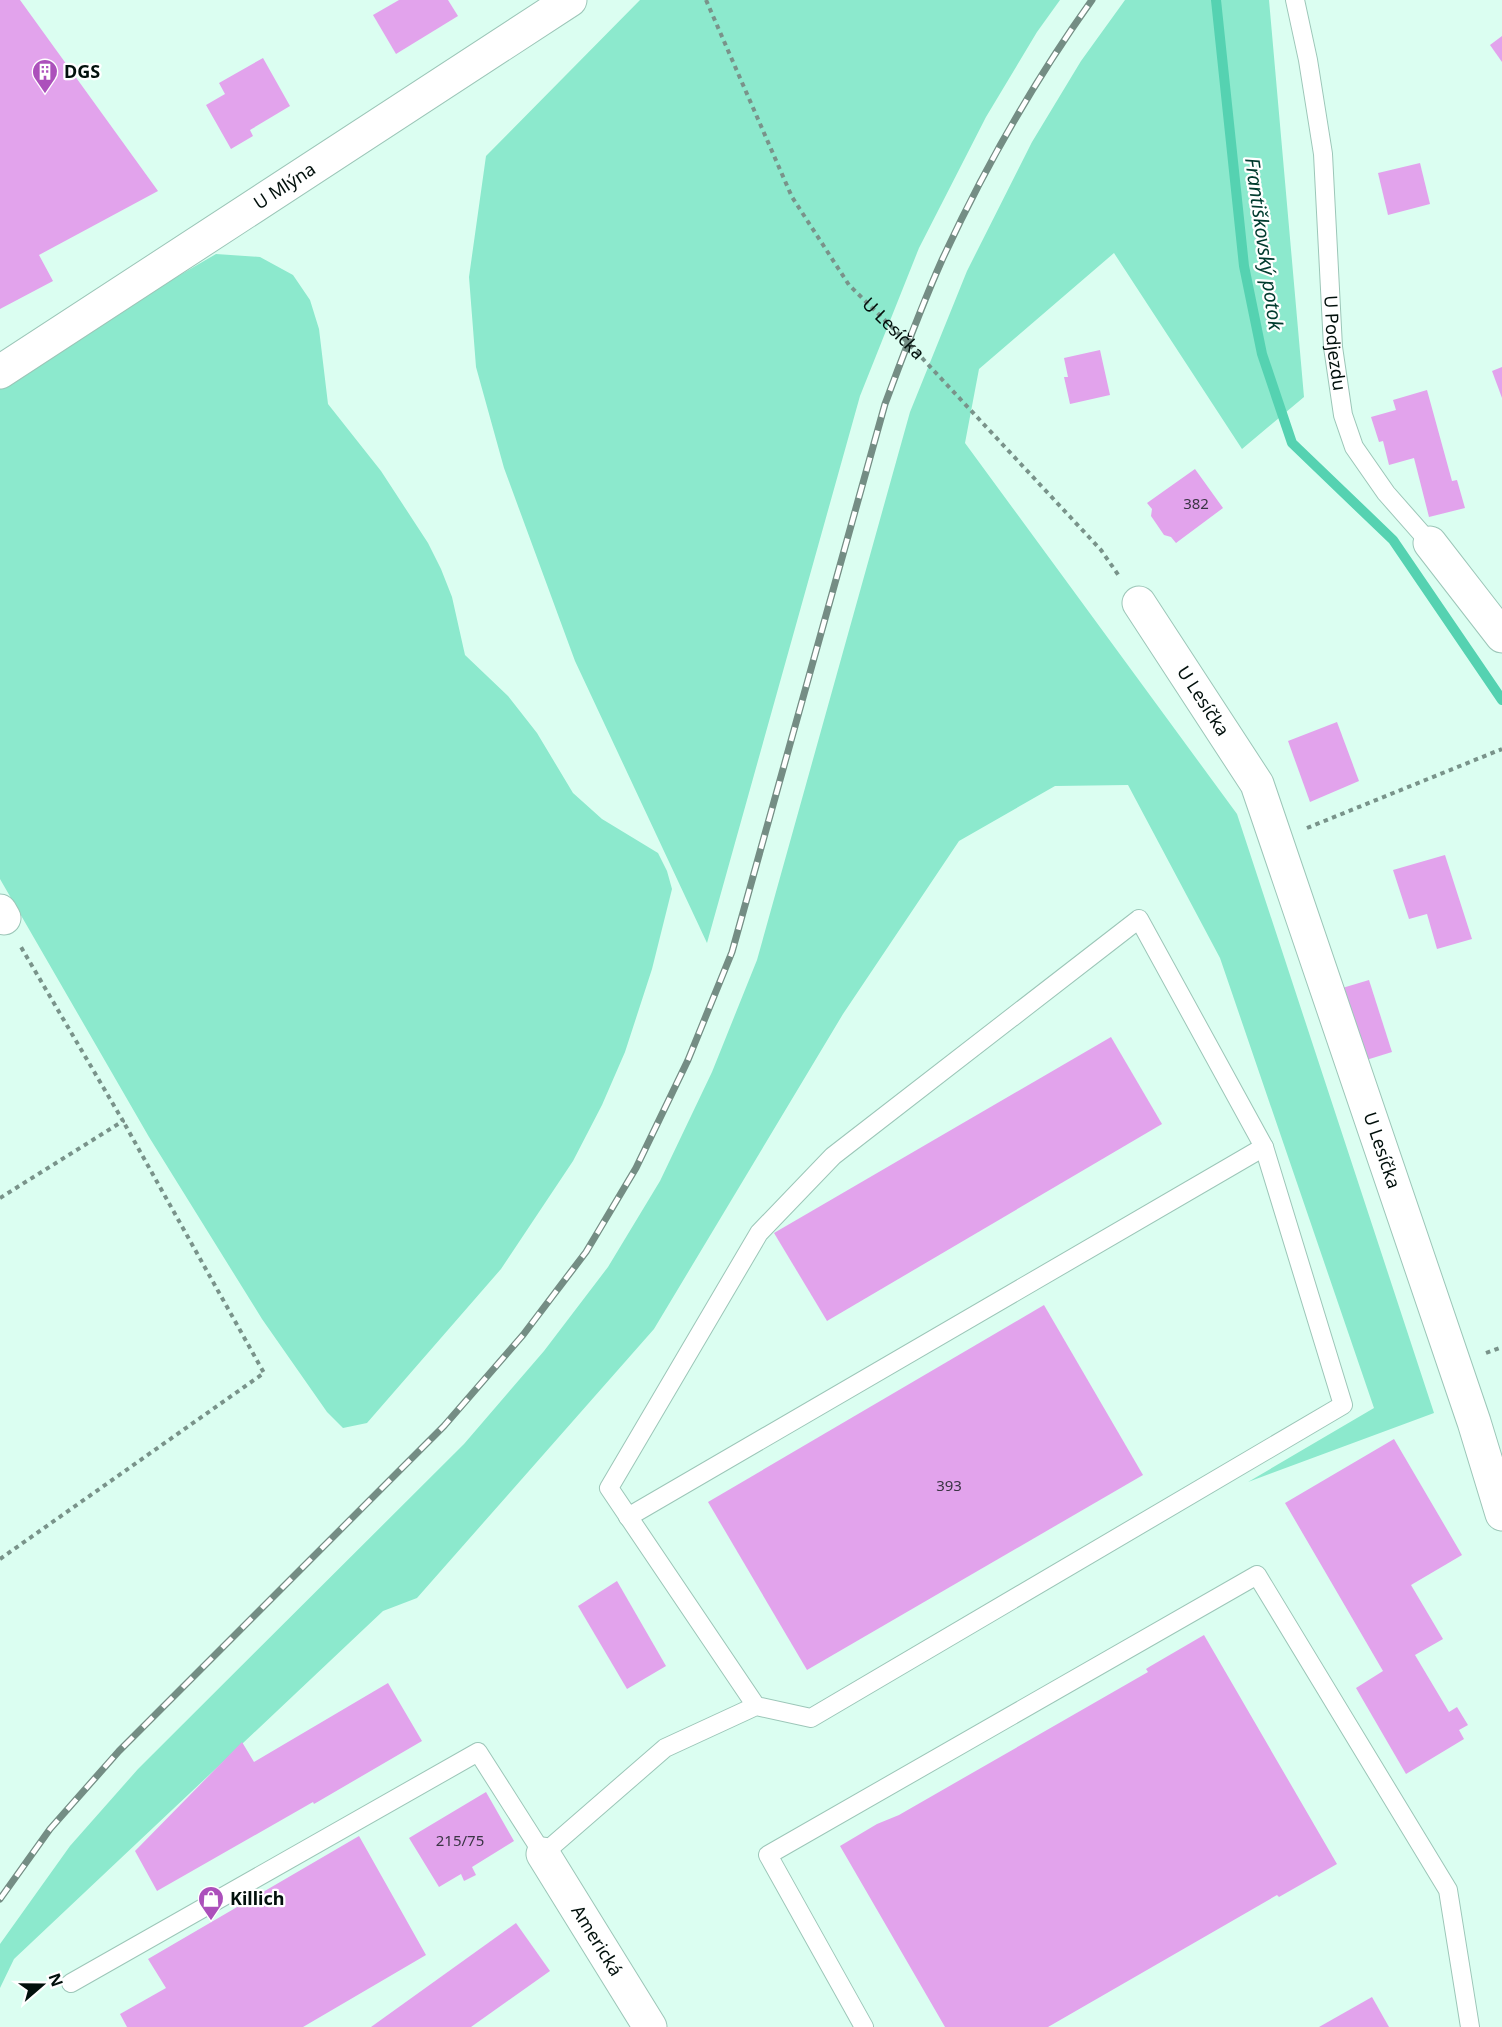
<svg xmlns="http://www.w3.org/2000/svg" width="1502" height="2027" font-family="'Noto Sans',sans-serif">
  <rect width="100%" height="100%" fill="#dbfef1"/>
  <g fill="#8ce9cd">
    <polygon points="640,0 1060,0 1037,32 986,117 919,248 860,396 707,943 575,661 504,468 476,367 469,277 486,156"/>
    <polygon points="1125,0 1269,0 1304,397 1242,449 1114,253 979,369 965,443 1237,814 1434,1413 1248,1482 1374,1408 1220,958 1128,785 1055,786 959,841 843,1014 654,1329 417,1598 383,1611 14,1959 0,1988 0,1944 70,1846 138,1769 464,1444 544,1351 608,1267 660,1181 712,1072 757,960 910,412 967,271 1032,142 1081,61"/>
    <polygon points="216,254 260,257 293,275 310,300 319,329 328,404 381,471 428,543 441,569 452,597 465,655 508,696 537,733 573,793 602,819 658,853 667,871 672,889 652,969 625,1052 602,1105 573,1161 501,1269 367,1423 343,1428 327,1412 262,1319 149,1137 0,879 0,382 24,366"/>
  </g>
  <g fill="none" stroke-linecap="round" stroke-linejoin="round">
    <polyline stroke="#55d2b1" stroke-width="10" points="1216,0 1244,266 1262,354 1292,443 1393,540 1502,700"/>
  </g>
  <g fill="#e2a3ec">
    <polygon points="0,0 20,0 158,191 39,255 53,281 0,309"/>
    <polygon points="399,0 448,0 458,16 396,54 373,15"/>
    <polygon points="1502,36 1502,62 1490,45"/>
    <polygon points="263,58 290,106 250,130 253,136 231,149 206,105 225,94 219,83"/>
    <polygon points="1420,163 1430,204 1388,215 1378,173"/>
    <polygon points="1100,350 1110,395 1070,404 1064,377 1068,377 1064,358"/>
    <polygon points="1502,367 1502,398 1492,371"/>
    <polygon points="1427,390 1452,481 1457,480 1465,508 1429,517 1414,458 1389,465 1383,441 1379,442 1371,417 1396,410 1393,400"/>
    <polygon points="1195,469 1223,508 1176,543 1171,537 1164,535 1151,516 1152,509 1147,503"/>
    <polygon points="1337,722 1359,781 1310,802 1288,741"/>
    <polygon points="1445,855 1472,939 1437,949 1427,914 1409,919 1393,870"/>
    <polygon points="1369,980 1392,1052 1363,1061 1339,989"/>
    <polygon points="1111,1037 1162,1124 827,1321 774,1233"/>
    <polygon points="1044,1305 1143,1475 807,1670 708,1502"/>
    <polygon points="1394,1439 1462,1555 1411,1585 1443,1639 1415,1655 1449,1712 1457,1707 1468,1725 1459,1730 1464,1739 1406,1774 1356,1688 1383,1671 1285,1503"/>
    <polygon points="617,1581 666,1666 627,1689 578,1606"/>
    <polygon points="1204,1635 1337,1864 1279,1897 1277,1895 1048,2027 945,2027 840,1846 877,1824 899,1815 1148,1672 1146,1669 1149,1667"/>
    <polygon points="388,1683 422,1741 314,1804 313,1802 157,1891 135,1851 242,1742 254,1762"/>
    <polygon points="486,1792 514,1841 472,1867 476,1875 464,1881 461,1874 439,1887 409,1838"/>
    <polygon points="359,1836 426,1955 303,2027 127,2027 120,2014 166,1988 148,1959"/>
    <polygon points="516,1923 550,1971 471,2027 371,2027"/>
    <polygon points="1372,1997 1389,2027 1319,2027"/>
  </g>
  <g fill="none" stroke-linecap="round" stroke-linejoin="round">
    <defs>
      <g id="service">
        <path id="s2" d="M1295,0l13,60 15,94 10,193 10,68 11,32 32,46 44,50"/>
        <polyline points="628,1517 1264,1147"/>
        <polyline points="71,1983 478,1752 543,1854 665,1748 756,1706 811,1718 1343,1405 1264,1147 1139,919 833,1156 759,1233 609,1488 756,1706"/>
        <polyline points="864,2027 768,1855 1257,1575 1448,1890 1470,2027"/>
      </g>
      <g id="minor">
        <path id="s3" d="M0,372l570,-372"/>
        <polyline points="1430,543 1502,636"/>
        <path id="s4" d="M1139,603l118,181 217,638 28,92"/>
        <polyline points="0,911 4,918"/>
        <path id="s5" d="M543,1854l107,173"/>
      </g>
    </defs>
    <use href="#service" stroke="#9cc6b8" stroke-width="20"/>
    <use href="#minor" stroke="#9cc6b8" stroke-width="35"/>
    <g stroke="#79938a" stroke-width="4" stroke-dasharray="4.5 4.5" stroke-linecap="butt">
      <path id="s1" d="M706,0l86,197 57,88 59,58 193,207 18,26"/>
      <polyline points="1307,828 1502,749"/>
      <polyline points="0,1198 123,1121 21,947"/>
      <polyline points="1486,1353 1502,1347"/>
      <polyline points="0,1559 264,1373 123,1121"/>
    </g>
    <use href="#service" stroke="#fff" stroke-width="18"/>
    <use href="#minor" stroke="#fff" stroke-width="33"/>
    <defs>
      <path id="rail" d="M0,1899l50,-70 69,-78 325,-325 79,-91 63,-83 50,-84 52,-108 44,-108 153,-548c18,-48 36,-97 57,-144 42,-91 92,-179 150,-260"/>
    </defs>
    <use href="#rail" stroke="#748d84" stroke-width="7"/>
    <use href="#rail" stroke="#fff" stroke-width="4.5" stroke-dasharray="14" stroke-linecap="butt"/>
  </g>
  <defs>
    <symbol id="building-pin" viewBox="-11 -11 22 30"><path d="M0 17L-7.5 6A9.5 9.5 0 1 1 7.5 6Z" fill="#ac50bb" stroke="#fff"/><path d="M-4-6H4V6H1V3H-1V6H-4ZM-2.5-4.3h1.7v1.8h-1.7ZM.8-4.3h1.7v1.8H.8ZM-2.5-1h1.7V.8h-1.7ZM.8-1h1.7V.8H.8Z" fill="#fff"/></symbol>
    <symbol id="shop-pin" viewBox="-11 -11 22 30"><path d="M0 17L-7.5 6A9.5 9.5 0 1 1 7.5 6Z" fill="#ac50bb" stroke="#fff"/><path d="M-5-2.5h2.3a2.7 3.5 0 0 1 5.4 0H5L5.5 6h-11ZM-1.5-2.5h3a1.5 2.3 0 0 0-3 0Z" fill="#fff"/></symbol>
  </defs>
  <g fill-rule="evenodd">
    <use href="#building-pin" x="30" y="57" width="30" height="40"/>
    <use href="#shop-pin" x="196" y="1884" width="30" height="40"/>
  </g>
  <g text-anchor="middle" stroke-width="4.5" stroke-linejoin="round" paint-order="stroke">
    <g font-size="15" fill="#3a3544">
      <text x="1196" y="509">382</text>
      <text x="949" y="1491">393</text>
      <text x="460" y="1846">215/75</text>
    </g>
    <g font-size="18" font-weight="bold" fill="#02100c" stroke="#fff" text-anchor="start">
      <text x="64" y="78">DGS</text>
      <text x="230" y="1905">Killich</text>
    </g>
    <g font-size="18" fill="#02100c" stroke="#fff">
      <text dy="6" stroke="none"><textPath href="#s3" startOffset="340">U Mlýna</textPath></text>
      <text dy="6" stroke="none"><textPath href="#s1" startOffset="382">U Lesíčka</textPath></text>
      <text dy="6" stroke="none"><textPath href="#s2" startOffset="346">U Podjezdu</textPath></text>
      <text dy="6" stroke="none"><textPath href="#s4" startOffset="117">U Lesíčka</textPath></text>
      <text dy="6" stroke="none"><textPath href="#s4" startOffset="603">U Lesíčka</textPath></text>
      <text dy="6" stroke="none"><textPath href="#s5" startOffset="102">Americká</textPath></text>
    </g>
    <g font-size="20" font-style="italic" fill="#003b2e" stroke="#fff">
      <text transform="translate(1264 244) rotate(82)" y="7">Františkovský potok</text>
    </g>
  </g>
  <g transform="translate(42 1985) rotate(70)" stroke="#ffffff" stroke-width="4.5" paint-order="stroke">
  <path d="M0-4.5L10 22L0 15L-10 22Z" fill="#02100c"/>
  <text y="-9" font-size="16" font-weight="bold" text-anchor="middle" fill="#02100c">N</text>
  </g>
</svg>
